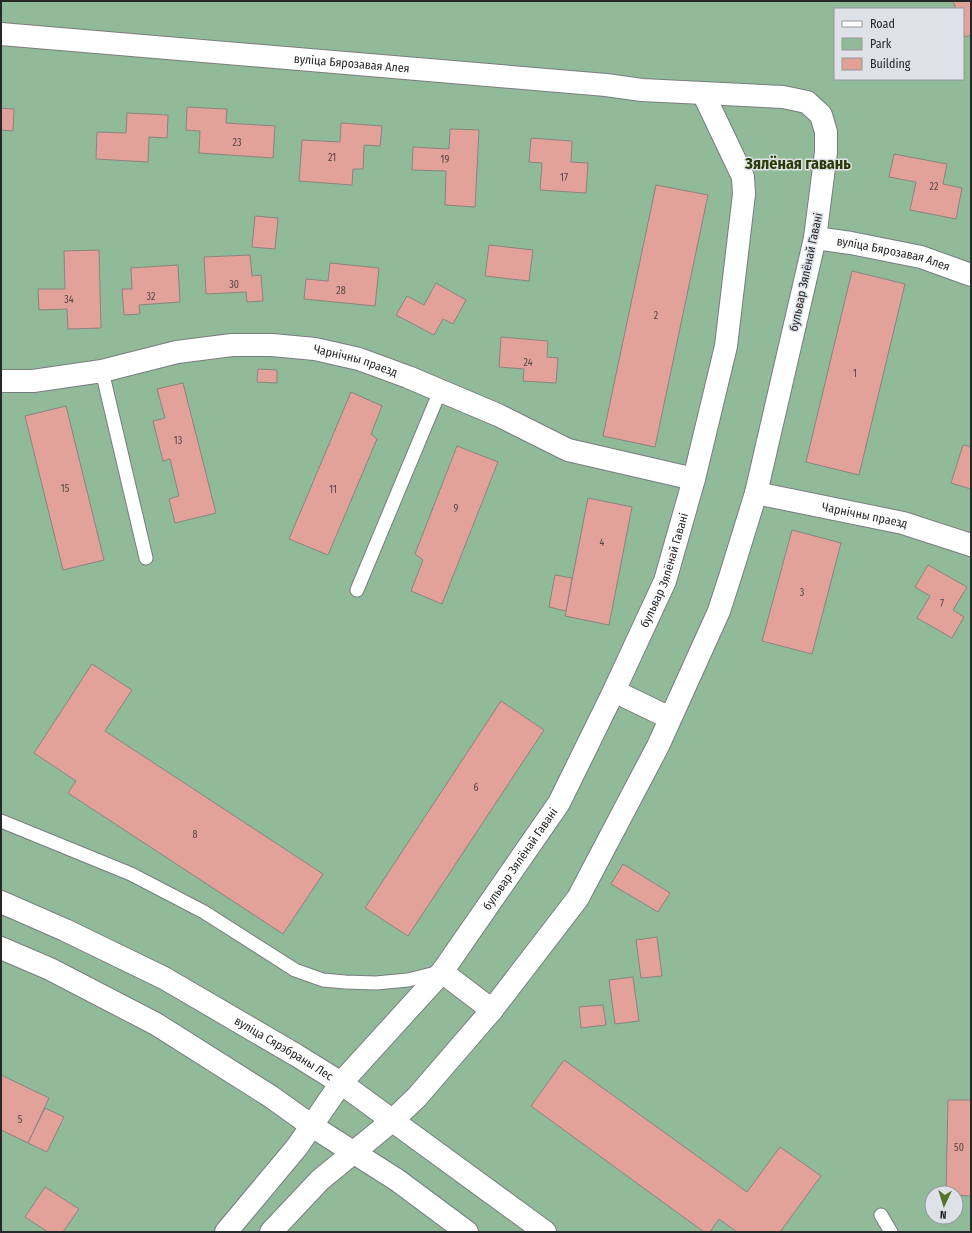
<svg xmlns="http://www.w3.org/2000/svg" width="972" height="1233" font-family="'Fira Sans Condensed',sans-serif">
  <rect width="100%" height="100%" fill="#dee1e7"/>
  <path fill="#91ba99" fill-rule="evenodd" d="M1,1h970v1231h-970zM835,9h128v70h-128zM932,1193h24v24h-24z"/>
  <g fill="#e3a299" stroke="#8b8382">
    <polygon points="953,1 971,1 971,35 965,37 963,32 963,9 956,9"/>
    <polygon points="187,107 227,109 226,123 275,126 273,158 199,153 200,131 186,130"/>
    <polygon points="1,108 14,109 13,131 1,130"/>
    <polygon points="127,113 168,115 167,138 149,137 148,162 96,159 97,132 126,133"/>
    <polygon points="341,123 382,126 380,146 364,145 363,169 353,169 352,185 299,181 302,140 340,142"/>
    <polygon points="450,129 479,130 475,207 445,205 446,171 412,170 413,147 449,149"/>
    <polygon points="531,138 572,141 571,162 588,163 586,193 540,190 542,163 529,162"/>
    <polygon points="894,154 947,164 943,184 962,188 956,219 910,210 916,182 889,177"/>
    <polygon points="656,185 708,195 655,447 603,436"/>
    <polygon points="255,216 278,218 275,249 252,247"/>
    <polygon points="489,245 533,250 529,281 485,276"/>
    <polygon points="99,250 101,328 68,329 67,309 39,310 38,289 65,289 64,251"/>
    <polygon points="250,255 252,276 261,275 263,301 247,302 246,292 206,294 204,257"/>
    <polygon points="330,263 379,268 375,306 304,299 306,279 328,281"/>
    <polygon points="178,265 180,302 139,305 140,314 124,315 122,289 132,289 131,268"/>
    <polygon points="852,271 905,284 859,475 806,462"/>
    <polygon points="436,283 466,300 453,324 443,319 434,335 396,315 407,296 424,305"/>
    <polygon points="501,337 548,341 547,357 558,358 556,383 523,381 524,369 499,367"/>
    <polygon points="258,369 277,370 277,383 257,382"/>
    <polygon points="183,383 216,513 175,523 169,499 179,496 170,459 163,461 153,421 165,418 157,389"/>
    <polygon points="351,392 382,406 371,434 377,439 328,555 289,539"/>
    <polygon points="66,406 104,560 63,570 25,416"/>
    <polygon points="963,445 971,447 971,489 951,483"/>
    <polygon points="457,446 498,462 442,604 411,591 423,560 415,554"/>
    <polygon points="588,498 632,507 609,625 565,616"/>
    <polygon points="792,530 841,543 812,654 762,641"/>
    <polygon points="928,565 967,587 953,610 964,617 952,638 917,618 930,596 915,587"/>
    <polygon points="555,575 572,578 566,611 549,607"/>
    <polygon points="92,664 132,690 105,731 323,874 283,934 68,793 76,781 34,753"/>
    <polygon points="501,701 544,730 408,936 365,908"/>
    <polygon points="623,864 670,893 658,912 611,884"/>
    <polygon points="657,937 662,976 641,978 636,940"/>
    <polygon points="633,977 639,1021 615,1024 609,980"/>
    <polygon points="603,1005 606,1025 581,1028 579,1007"/>
    <polygon points="564,1060 747,1192 780,1147 821,1176 780,1232 737,1232 719,1219 710,1232 704,1232 531,1106"/>
    <polygon points="1,1075 49,1098 28,1143 1,1130"/>
    <polygon points="948,1100 971,1100 971,1196 956,1195 956,1193 946,1193"/>
    <polygon points="45,1108 64,1117 47,1152 28,1143"/>
    <polygon points="45,1187 79,1209 63,1232 48,1232 25,1217"/>
  </g>
  <g fill="none" stroke-linecap="round" stroke-linejoin="round">
    <defs>
      <g id="service">
        <polyline points="102,371 146,558"/>
        <polyline points="357,590 440,391"/>
        <polyline points="1,821 131,874 204,912 295,970 323,980 345,982 376,983 408,980 440,972"/>
        <polyline points="881,1215 891,1232"/>
      </g>
      <g id="minor">
        <path id="s1" d="M1,34l605,51 36,5 141,7 24,5 14,13 5,17v20l-11,86 -59,255 -25,81 -12,37 -61,135 -80,152 -86,112 -75,87 -24,23 -73,60 -49,52"/>
        <path id="s2" d="M815,238l36,5 70,14 50,18"/>
        <path id="s3" d="M1,381h32l69,-10 75,-19 55,-7h40l43,4 44,10 49,18 90,38 70,35 126,29"/>
        <path id="s4" d="M756,493l147,30 68,22"/>
        <polyline points="614,691 670,718"/>
        <path id="s5" d="M1,902l64,28 99,48 132,77 45,28 204,149"/>
        <polyline points="1,948 50,969 156,1024 270,1096 312,1126 397,1180 467,1232"/>
        <polyline points="442,972 492,1010"/>
        <path id="s6" d="M226,1232l71,-85 44,-64 101,-111 117,-169 55,-112 51,-110 29,-102 32,-133 18,-152 -1,-17 -40,-84"/>
      </g>
    </defs>
    <use href="#service" stroke="#797c81" stroke-width="15"/>
    <use href="#minor" stroke="#797c81" stroke-width="24"/>
    <use href="#service" stroke="#fff" stroke-width="13"/>
    <use href="#minor" stroke="#fff" stroke-width="22"/>
  </g>
  <g text-anchor="middle" stroke-width="3" stroke-linejoin="round" paint-order="stroke">
    <g font-size="10" fill="#564646">
      <text x="237" y="146">23</text>
      <text x="332" y="161">21</text>
      <text x="445" y="163">19</text>
      <text x="564" y="181">17</text>
      <text x="934" y="190">22</text>
      <text x="234" y="288">30</text>
      <text x="341" y="294">28</text>
      <text x="151" y="300">32</text>
      <text x="69" y="303">34</text>
      <text x="656" y="319">2</text>
      <text x="528" y="366">24</text>
      <text x="855" y="377">1</text>
      <text x="178" y="444">13</text>
      <text x="65" y="492">15</text>
      <text x="333" y="493">11</text>
      <text x="456" y="512">9</text>
      <text x="602" y="546">4</text>
      <text x="802" y="596">3</text>
      <text x="942" y="607">7</text>
      <text x="476" y="791">6</text>
      <text x="195" y="838">8</text>
      <text x="20" y="1123">5</text>
      <text x="959" y="1151">50</text>
    </g>
    <g font-size="12" fill="#27282a" stroke="#dee1e7">
      <text dy="4" stroke="none"><textPath href="#s1" startOffset="352">вуліца Бярозавая Алея</textPath></text>
      <text dy="4" stroke="none"><textPath href="#s2" startOffset="80">вуліца Бярозавая Алея</textPath></text>
      <text transform="translate(806 272) rotate(-78)" y="4">бульвар Зялёнай Гавані</text>
      <text dy="4" stroke="none"><textPath href="#s3" startOffset="360">Чарнічны праезд</textPath></text>
      <text dy="4" stroke="none"><textPath href="#s4" startOffset="111">Чарнічны праезд</textPath></text>
      <text dy="4" stroke="none"><textPath href="#s6" startOffset="800">бульвар Зялёнай Гавані</textPath></text>
      <text dy="4" stroke="none"><textPath href="#s6" startOffset="476">бульвар Зялёнай Гавані</textPath></text>
      <text dy="4" stroke="none"><textPath href="#s5" startOffset="319">вуліца Сярэбраны Лес</textPath></text>
    </g>
    <g font-size="16" font-weight="bold" fill="#293c05" stroke="#dee1e7">
      <text x="798" y="169">Зялёная гавань</text>
    </g>
  </g>
  <rect width="972" height="1233" fill="none" stroke="#27282a" stroke-width="4"/>
  <rect x="834" y="8" width="130" height="72" fill="#dee1e7" stroke="#95979b"/>
  <rect x="842" y="21" width="20" height="6" fill="#ffffff" stroke="#95979b"/>
  <text x="870" y="28" font-size="12" fill="#27282a">Road</text>
  <rect x="842" y="38" width="20" height="12" fill="#91ba99" stroke="#95979b"/>
  <text x="870" y="48" font-size="12" fill="#27282a">Park</text>
  <rect x="842" y="58" width="20" height="12" fill="#e3a299" stroke="#95979b"/>
  <text x="870" y="68" font-size="12" fill="#27282a">Building</text>
  <g transform="translate(944 1205) rotate(184)"><circle r="19" fill="#dee1e7" stroke="#95979b"/>
  <path d="M0-3L7 15L0 10L-7 15Z" fill="#577328"/>
  <text y="-6" font-size="11" font-weight="bold" text-anchor="middle" fill="#27282a">N</text>
  </g>
</svg>
